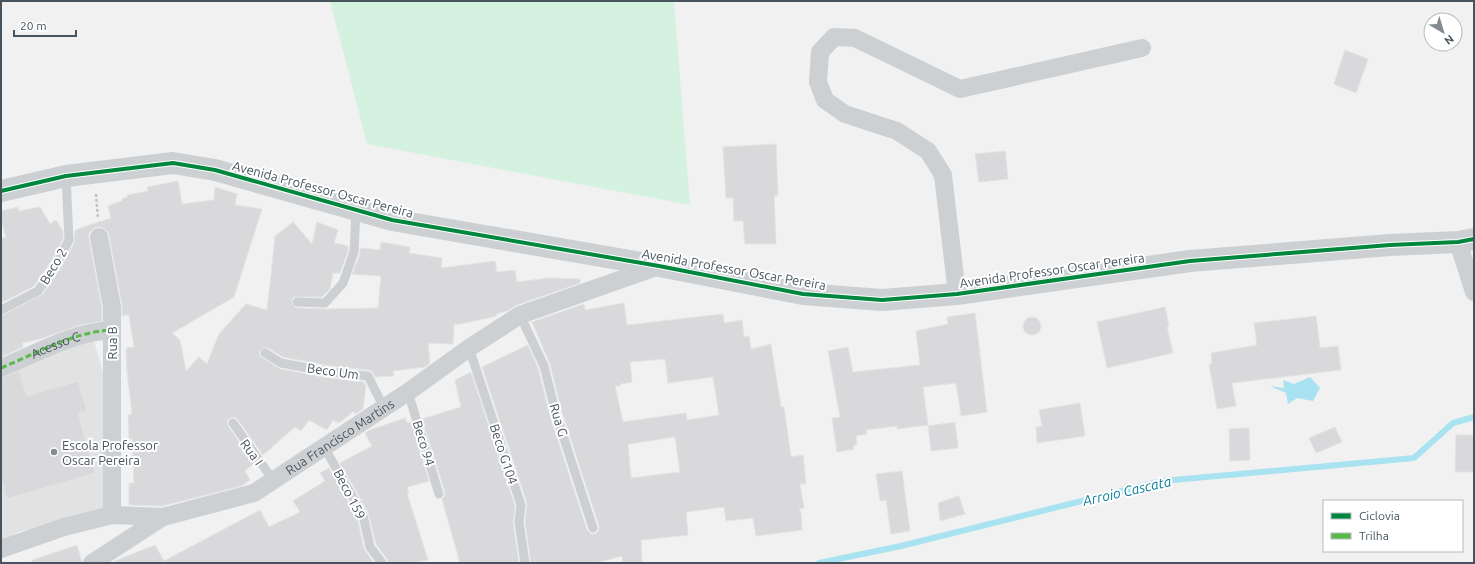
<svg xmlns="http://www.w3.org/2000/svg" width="1475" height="564" font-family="Ubuntu,sans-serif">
  <rect width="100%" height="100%" fill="#f2f1f1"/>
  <polygon fill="#e3e2e3" points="93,337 109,394 106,511 18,532 1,543 1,374"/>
  <polygon fill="#d5f1df" points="330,1 674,1 690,205 367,144"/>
  <polygon fill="#a9e2f0" points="1310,377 1320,388 1313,401 1297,398 1288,404 1286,393 1270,386 1284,388 1283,380 1294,384"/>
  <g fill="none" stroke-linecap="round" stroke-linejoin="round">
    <polyline stroke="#a9e2f0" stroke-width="6" points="819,563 901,546 1162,481 1414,458 1453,423 1474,417"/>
  </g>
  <g fill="#d9d9db" stroke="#e3e3e4" fill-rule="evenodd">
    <polygon points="1345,50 1368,59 1356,93 1334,84"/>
    <polygon points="776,144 778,195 774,196 776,244 745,244 743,221 734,221 733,198 726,198 723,147"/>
    <polygon points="1005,151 1008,179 979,182 975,154"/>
    <polygon points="178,181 182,204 214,200 215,187 237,194 235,205 262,209 234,297 172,333 180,340 186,371 199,357 207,364 219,334 246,304 267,310 271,276 273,274 271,275 275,236 293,222 312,244 317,222 338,230 334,243 348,246 348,251 340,273 333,273 330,289 322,297 294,297 292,299 292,304 296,308 325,309 378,308 381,276 352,274 360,254 360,248 380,250 381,242 410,247 409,253 442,258 441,268 495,261 497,272 515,270 517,282 549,278 580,279 580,283 517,305 507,311 496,314 497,316 460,324 454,324 453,344 428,343 430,363 425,367 393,371 394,376 375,377 372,371 369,370 331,366 283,357 268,348 263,348 259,352 260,356 280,369 329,378 364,382 366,386 363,409 355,414 354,411 339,423 333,420 327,430 309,420 301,431 295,427 263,455 238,420 235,417 230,418 227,421 228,426 254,463 245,471 250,480 241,486 162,506 129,505 129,483 134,483 132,438 129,439 128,415 132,414 127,371 126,348 134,347 129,315 122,316 122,305 109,235 107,231 102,227 97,227 93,229 89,233 89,239 102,308 102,321 80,325 40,339 22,343 23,347 1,357 1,316 43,294 62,266 74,243 75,230 111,218 108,206 122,201 122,199 127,197 127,195 148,191 147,187"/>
    <polygon points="18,207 19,211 40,207 50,224 56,220 63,231 63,239 52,260 34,286 1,303 1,239 6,237 1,219 1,211"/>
    <path d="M624,303l3,22 96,-11 1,9 18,-3 2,17 5,-1 2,13 20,-5 10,63h3l7,50 12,-2 3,29h-6l4,24 -5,1 2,4 1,17 -46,6 -3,-18 -27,3 -2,-14 -38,5 2,23 -47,5 1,23h-19l-1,-7 -27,7h-64l-6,-41 2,-19 -45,-136 46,-22 10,23 12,48 37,114 4,4h4l4,-4v-4l-37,-114 -12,-48 -18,-42 52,-18 1,6zM665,359l3,24 45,-6 6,38 -32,5 -1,-7 -63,9 -8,-36h5v-2l12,-2 -2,-20zM675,437l5,35 -49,6 -3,-34z"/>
    <polygon points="1165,307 1169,326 1167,327 1173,353 1107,368 1097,322"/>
    <polygon points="975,313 987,412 961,416 956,383 923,387 928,425 897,429 897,426 866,430 867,434 856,436 857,445 853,445 854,449 837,452 832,418 840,417 828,351 848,347 853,372 920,365 916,331 948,324 947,317"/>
    <polygon points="1316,316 1320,348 1338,346 1341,370 1232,383 1236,406 1217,409 1209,364 1212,364 1211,353 1257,345 1254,323"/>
    <circle cx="1032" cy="326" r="9"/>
    <polygon points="19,371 27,396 78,381 87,411 78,413 95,473 7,499 1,478 1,378"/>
    <polygon points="471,372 515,506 513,523 519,563 460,563 442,499 445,496 445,492 422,419 461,407 455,380"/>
    <polygon points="1080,403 1085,436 1037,443 1036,427 1042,426 1039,410"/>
    <polygon points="405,418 407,423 411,422 429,481 407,487 409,493 407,493 428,560 409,563 388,563 387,559 376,544 368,512 340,463 372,446 365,433 370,430"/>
    <polygon points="955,422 958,448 931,451 928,426"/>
    <polygon points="1335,427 1342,442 1316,453 1309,438"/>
    <polygon points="1249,428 1250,460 1230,461 1229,429"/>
    <polygon points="1456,435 1474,435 1474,472 1455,472"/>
    <polygon points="329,468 357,517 364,549 374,563 112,563 115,561 155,545 164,561 260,510 269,527 300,512 293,501 325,481 320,473"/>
    <polygon points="902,471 910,531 891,534 886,500 880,501 876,474"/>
    <polygon points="959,496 965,514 940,521 938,503"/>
    <polygon points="77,545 82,563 32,563 32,560"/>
  </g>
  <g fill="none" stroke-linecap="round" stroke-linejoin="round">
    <polyline stroke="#bac6c2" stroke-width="2.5" stroke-dasharray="3 2" stroke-linecap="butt" points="96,194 98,219"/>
    <g stroke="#cdd0d2" stroke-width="9">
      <polyline points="297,302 325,303 343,283 354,252 356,211"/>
      <polyline points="1,310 38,291 57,263 69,240 66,176"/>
      <polyline points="520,315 544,366 556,414 593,528"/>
      <polyline points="469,348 521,505 519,522 525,563"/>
      <polyline points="265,353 281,363 330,372 368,376 384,408"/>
      <polyline points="408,392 439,494"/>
      <polyline points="233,423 273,480"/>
      <polyline points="324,447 363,515 370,547 382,563"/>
    </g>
    <g stroke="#cdd0d2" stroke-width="18">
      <polyline points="99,237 112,307 112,515"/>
      <polyline points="1458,242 1474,292"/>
      <polyline points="957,294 943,175 928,151 897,131 845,114 825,100 818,82 820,52 834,37 855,38 960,89 1142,48"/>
      <path d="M1,368c36,-15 72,-36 111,-38"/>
      <path id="s1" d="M1,549l63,-22 48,-12 51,2 91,-24 154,-101 61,-44 51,-33 139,-49"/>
      <polyline points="92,563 163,517"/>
    </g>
    <polyline stroke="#cdd0d3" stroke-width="22" points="1,191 66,176 173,163 215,170 392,220 659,266 803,294 882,300 957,294 1190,261 1390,245 1458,242 1474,239"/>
    <path stroke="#58b947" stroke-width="3" stroke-dasharray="6 3" stroke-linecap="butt" id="s2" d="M1,368c36,-15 72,-36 111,-38"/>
    <defs>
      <polyline id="cycleway" points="1,191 66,176 173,163 215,170 392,220 659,266 803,294 882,300 957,294 1190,261 1390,245 1458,242 1474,239"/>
    </defs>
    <use href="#cycleway" stroke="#fff" stroke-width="6"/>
    <use href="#cycleway" stroke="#00873e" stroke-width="4"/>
  </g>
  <circle fill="#838b91" stroke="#fff" stroke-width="1.5" cx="54" cy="452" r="4"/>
  <g text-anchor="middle" stroke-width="4" stroke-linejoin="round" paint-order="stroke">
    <g font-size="13" fill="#47545e" stroke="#fff">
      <text transform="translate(323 189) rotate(15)" y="5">Avenida Professor Oscar Pereira</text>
      <text transform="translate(53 266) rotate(-59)" y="5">Beco 2</text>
      <text transform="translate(734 269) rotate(10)" y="5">Avenida Professor Oscar Pereira</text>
      <text transform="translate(1052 270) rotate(-8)" y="5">Avenida Professor Oscar Pereira</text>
      <text transform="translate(112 343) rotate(-90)" y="5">Rua B</text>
      <text dy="5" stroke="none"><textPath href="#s2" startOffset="59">Acesso C</textPath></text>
      <text transform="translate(333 371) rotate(8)" y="5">Beco Um</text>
      <text transform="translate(559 420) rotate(73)" y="5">Rua G</text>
      <text dy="5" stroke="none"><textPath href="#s1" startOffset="364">Rua Francisco Martins</textPath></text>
      <text transform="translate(424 443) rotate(73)" y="5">Beco 94</text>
      <text transform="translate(252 452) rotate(54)" y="5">Rua I</text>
      <text transform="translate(504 454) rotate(72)" y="5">Beco G104</text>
      <text transform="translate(350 494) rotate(63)" y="5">Beco 159</text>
    </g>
    <g font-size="13" fill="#47545e" stroke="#fff" text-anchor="start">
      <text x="62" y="450">Escola Professor<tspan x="62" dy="15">Oscar Pereira</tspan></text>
    </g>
    <g font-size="14" font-style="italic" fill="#097d98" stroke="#fff">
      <text transform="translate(1127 491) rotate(-13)" y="5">Arroio Cascata</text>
    </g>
  </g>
  <rect width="1475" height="564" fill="none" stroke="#47545e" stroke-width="4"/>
  <rect x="1323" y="500" width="140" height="52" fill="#ffffff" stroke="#b5bbbf"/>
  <rect x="1331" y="513" width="20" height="6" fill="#00873e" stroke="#b5bbbf"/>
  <text x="1359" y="520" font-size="12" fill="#47545e">Ciclovia</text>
  <rect x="1331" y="533" width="20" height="6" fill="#58b947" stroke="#b5bbbf"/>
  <text x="1359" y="540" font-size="12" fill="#47545e">Trilha</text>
  <g transform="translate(1443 32) rotate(142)"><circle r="19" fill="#ffffff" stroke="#b5bbbf"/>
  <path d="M0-3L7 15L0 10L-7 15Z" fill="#838b91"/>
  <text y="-6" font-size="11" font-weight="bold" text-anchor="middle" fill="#47545e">N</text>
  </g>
  <path d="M14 30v6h62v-6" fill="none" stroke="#47545e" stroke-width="2"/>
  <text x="20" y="30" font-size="12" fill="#47545e" stroke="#ffffff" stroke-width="3" paint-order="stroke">20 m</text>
</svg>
